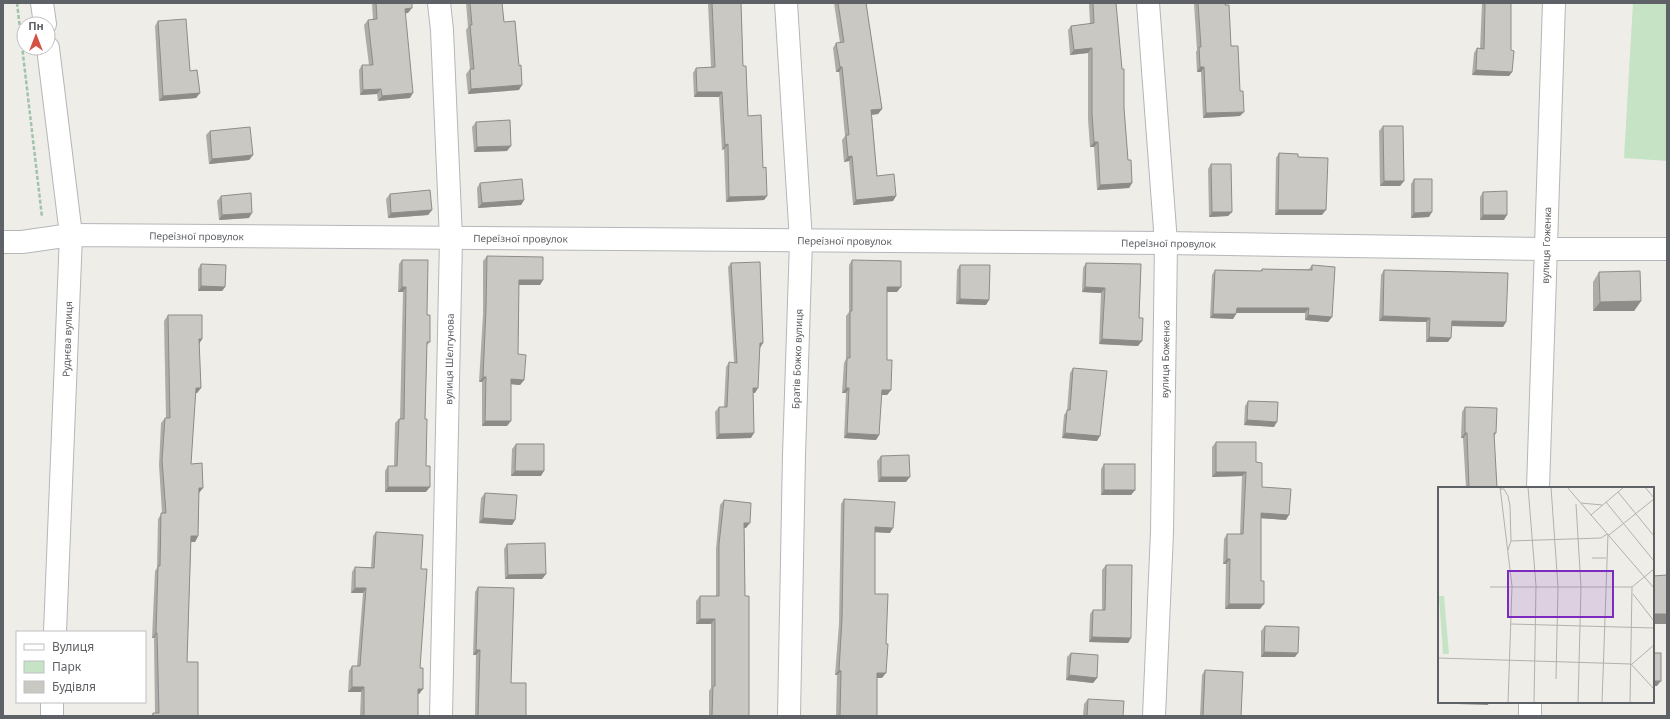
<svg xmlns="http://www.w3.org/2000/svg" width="1670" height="719" font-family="'Noto Sans',sans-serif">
  <rect width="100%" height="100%" fill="#efede7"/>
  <polygon fill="#c6e3c6" points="1633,3 1667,3 1667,161 1624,158"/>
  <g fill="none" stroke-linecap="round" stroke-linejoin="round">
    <defs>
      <g id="minor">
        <polyline points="439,3 442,30 451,239 441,716"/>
        <polyline points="786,3 801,241 794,455 789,716"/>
        <polyline points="1148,3 1166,243 1162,532 1154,716"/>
        <path id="s1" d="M3,242h19l49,-7 1095,8 380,6h121"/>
      </g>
      <g id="tertiary">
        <polyline points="42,3 45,24"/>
        <polyline points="48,48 71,235 55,632"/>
        <path id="s2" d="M1538,488l16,-485"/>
        <polyline points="52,716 52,702"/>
        <polyline points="1530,716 1530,702"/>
      </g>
    </defs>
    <use href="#minor" stroke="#b4b6ba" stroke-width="24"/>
    <use href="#tertiary" stroke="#b4b6ba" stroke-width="24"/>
    <polyline stroke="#a0c3ab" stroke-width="2.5" stroke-dasharray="4 2" stroke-linecap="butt" points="17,3 42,217"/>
    <use href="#minor" stroke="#fff" stroke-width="22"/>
    <use href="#tertiary" stroke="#fff" stroke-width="22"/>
  </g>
  <g fill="#aeaca8">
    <polygon points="372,3 412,3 408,13 405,13 410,98 378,101 377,94 360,95 359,70 362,65 369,65 364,25 368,20 373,20"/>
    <polygon points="466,3 502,3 504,22 519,90 468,94 466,74 470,69 466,30 468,27"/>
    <polygon points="708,3 741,3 743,66 748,116 763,168 767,196 764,200 726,202 724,149 722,150 719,97 694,97 693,73 696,68 711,67"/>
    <polygon points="834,3 866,3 882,109 878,114 872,115 877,176 896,196 893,201 853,205 849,161 844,162 842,140 845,136 839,72 836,72 833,48 836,43 840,43"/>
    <polygon points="1089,3 1116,3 1128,160 1132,183 1129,188 1097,190 1094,147 1090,147 1088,119 1088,53 1070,55 1068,30 1071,26 1090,24"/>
    <polygon points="1194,3 1225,3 1231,46 1240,116 1203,118 1201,72 1197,72 1196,52 1197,50"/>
    <polygon points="1482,3 1511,3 1511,50 1512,72 1509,76 1472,75 1474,53 1477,48 1480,49"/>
    <polygon points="158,21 190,71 200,93 196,98 159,101 155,26"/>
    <polygon points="476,122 507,151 474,152 472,127"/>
    <polygon points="1383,126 1404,181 1400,186 1380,186 1379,131"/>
    <polygon points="210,131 253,155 249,160 209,164 206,135"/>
    <polygon points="1279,153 1298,157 1322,215 1275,215 1276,158"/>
    <polygon points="1211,164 1232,212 1228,216 1209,217 1208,169"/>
    <polygon points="1414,179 1429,217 1411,218 1411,184"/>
    <polygon points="480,183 524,200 521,205 478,208 477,188"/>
    <polygon points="1483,192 1504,220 1480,220 1480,197"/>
    <polygon points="390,194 432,210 428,215 388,218 386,199"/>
    <polygon points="221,196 249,218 219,220 217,201"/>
    <polygon points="487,256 543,280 540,285 519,285 518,354 524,380 520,385 511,384 507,426 482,426 482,382 479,382 483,314 483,261"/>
    <polygon points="402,260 427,315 430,342 427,345 425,419 426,492 385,492 385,471 388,466 394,466 395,423 399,419 400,419 403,292 398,292 399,264"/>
    <polygon points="852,260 897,292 887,292 887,360 891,390 887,395 881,395 879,435 876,440 844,438 846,393 842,393 844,363 846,359 846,316 849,312 849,265"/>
    <polygon points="731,263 760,348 755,393 753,393 751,438 716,439 715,412 719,407 724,407 726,367 729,362 734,362 728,267"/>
    <polygon points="1086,263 1141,264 1138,346 1099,344 1101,293 1082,292 1083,268"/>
    <polygon points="201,264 225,287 222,291 198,291 198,269"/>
    <polygon points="960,265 986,305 956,304 957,270"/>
    <polygon points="1312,265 1332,317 1328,322 1305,320 1305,313 1236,313 1236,314 1233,319 1210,318 1212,275 1215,270 1261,271 1262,269 1309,269"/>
    <polygon points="1384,270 1506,322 1503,327 1452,326 1448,342 1426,342 1426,322 1379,321 1381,275"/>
    <polygon points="1599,272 1641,301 1634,311 1593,311 1593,282"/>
    <polygon points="168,315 202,339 199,344 201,388 197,393 195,393 191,464 199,493 198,536 195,542 191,542 187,662 198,716 151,716 153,713 155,713 154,638 152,638 155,571 157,568 158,519 162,513 159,465 161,423 165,418 166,418 164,321"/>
    <polygon points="1073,368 1097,441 1062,438 1064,415 1067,411 1070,373"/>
    <polygon points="1248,401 1274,427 1244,425 1245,406"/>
    <polygon points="1465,407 1496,433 1494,437 1497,488 1466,488 1463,438 1461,438 1462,412"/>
    <polygon points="1216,442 1256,462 1262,487 1286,520 1261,518 1260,609 1225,609 1226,564 1223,564 1224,539 1227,534 1240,534 1242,476 1212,477 1212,447"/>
    <polygon points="516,444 541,476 511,476 512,449"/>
    <polygon points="881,456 906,482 878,482 877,461"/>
    <polygon points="1104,464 1135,490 1131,495 1101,495 1101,469"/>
    <polygon points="485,493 515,520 512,525 479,523 481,498"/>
    <polygon points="844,499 890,533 875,532 875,594 882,678 877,678 877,716 836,716 837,675 835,675 839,624 841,504"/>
    <polygon points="724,500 746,528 744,528 745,596 749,716 709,716 709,691 711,688 711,624 696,624 696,601 700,596 716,596 716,549 720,505"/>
    <polygon points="376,532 421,569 420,668 423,689 419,694 418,694 418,716 360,716 361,692 348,692 349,671 352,666 357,666 363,593 351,593 352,572 355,567 371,567 373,536"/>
    <polygon points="507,544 546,574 542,579 505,579 504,549"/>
    <polygon points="1106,565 1131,638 1128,643 1089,642 1090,614 1093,610 1102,610 1102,570"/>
    <polygon points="478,587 511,683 526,716 475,716 476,655 473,655 475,592"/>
    <polygon points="1265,626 1295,657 1261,657 1261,631"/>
    <polygon points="1071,653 1097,678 1093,683 1066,680 1067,657"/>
    <polygon points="1205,670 1241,716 1200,716 1202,675"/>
    <polygon points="1088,699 1123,716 1083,716 1084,704"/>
  </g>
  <g fill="#8d8c88">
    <polygon points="199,3 219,3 199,4"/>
    <polygon points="412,8 408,13 401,14 405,9"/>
    <polygon points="1092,48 1088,53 1070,55 1074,50"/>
    <polygon points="840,67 842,67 839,72 836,72"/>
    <polygon points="1200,67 1204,67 1201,72 1197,72"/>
    <polygon points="1476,70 1512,72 1509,76 1472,75"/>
    <polygon points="522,85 519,90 468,94 471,89"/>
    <polygon points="381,89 377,94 360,95 363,90"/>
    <polygon points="697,92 722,92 719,97 694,97"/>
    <polygon points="200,93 196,98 159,101 163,96"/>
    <polygon points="413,93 410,98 378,101 382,96"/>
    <polygon points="882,109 878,114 868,115 871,110"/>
    <polygon points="1244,112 1240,116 1203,118 1206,113"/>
    <polygon points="1094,142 1098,142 1094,147 1090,147"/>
    <polygon points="728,144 724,149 722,150 725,145"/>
    <polygon points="511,146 507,151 474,152 477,147"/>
    <polygon points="253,155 249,160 209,164 212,159"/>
    <polygon points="852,156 849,161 844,162 848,157"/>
    <polygon points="1384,181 1404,181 1400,186 1380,186"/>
    <polygon points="1132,183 1129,188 1097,190 1100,185"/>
    <polygon points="767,196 764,200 726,202 729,197"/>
    <polygon points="896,196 893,201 853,205 856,200"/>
    <polygon points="524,200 521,205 478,208 482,203"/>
    <polygon points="432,210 428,215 388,218 391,213"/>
    <polygon points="1278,210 1326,210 1322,215 1275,215"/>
    <polygon points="1212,212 1232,212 1228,216 1209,217"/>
    <polygon points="1432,212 1429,217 1411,218 1414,213"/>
    <polygon points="252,213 249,218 219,220 222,215"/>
    <polygon points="1483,215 1507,215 1504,220 1480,220"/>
    <polygon points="519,280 543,280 540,285 516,285"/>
    <polygon points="201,286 225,287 222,291 198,291"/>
    <polygon points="402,287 406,287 403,292 398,292"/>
    <polygon points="887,287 901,287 897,292 883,292"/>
    <polygon points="1085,287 1105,288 1101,293 1082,292"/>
    <polygon points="960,299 989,300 986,305 956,304"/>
    <polygon points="1641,301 1634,311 1593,311 1600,302"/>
    <polygon points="1237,308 1309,308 1305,313 1233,313"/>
    <polygon points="1213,314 1236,314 1233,319 1210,318"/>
    <polygon points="1308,315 1332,317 1328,322 1305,320"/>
    <polygon points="1383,316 1430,318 1426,322 1379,321"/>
    <polygon points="1452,321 1506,322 1503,327 1449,326"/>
    <polygon points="1429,337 1451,338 1448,342 1426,342"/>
    <polygon points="199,339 202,339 199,344"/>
    <polygon points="1102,339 1142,341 1138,346 1099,344"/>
    <polygon points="760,343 763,343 760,348"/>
    <polygon points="483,377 486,377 482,382 479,382"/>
    <polygon points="511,379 524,380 520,385 508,384"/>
    <polygon points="196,388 201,388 197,393 192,393"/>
    <polygon points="753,388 758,388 755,393 750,393"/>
    <polygon points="846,388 849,388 846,393 842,393"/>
    <polygon points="882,390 891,390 887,395 878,395"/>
    <polygon points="1247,420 1277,422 1274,427 1244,425"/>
    <polygon points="485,421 511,421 507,426 482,426"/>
    <polygon points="754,433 751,438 716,439 719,434"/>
    <polygon points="847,433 879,435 876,440 844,438"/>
    <polygon points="1065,433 1100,436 1097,441 1062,438"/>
    <polygon points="1465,433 1467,433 1463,438 1461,438"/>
    <polygon points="515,471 544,471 541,476 511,476"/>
    <polygon points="1216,472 1246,472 1242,476 1212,477"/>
    <polygon points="881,477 910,477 906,482 878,482"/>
    <polygon points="388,487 430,487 426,492 385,492"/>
    <polygon points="199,488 203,488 199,493"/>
    <polygon points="1104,490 1135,490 1131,495 1101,495"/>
    <polygon points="1261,513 1289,515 1286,520 1258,518"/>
    <polygon points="483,518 515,520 512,525 479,523"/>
    <polygon points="744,523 750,523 746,528 741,528"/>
    <polygon points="875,527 893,528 890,533 871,532"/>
    <polygon points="191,536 198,536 195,542 187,542"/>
    <polygon points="1227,559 1230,559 1226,564 1223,564"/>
    <polygon points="546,574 542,579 505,579 508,575"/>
    <polygon points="355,588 366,588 363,593 351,593"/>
    <polygon points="1229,604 1264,604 1260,609 1225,609"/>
    <rect x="1653" y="614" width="14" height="10"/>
    <polygon points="700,619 715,619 711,624 696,624"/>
    <polygon points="156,633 157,633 154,638 152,638"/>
    <polygon points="1092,637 1131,638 1128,643 1089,642"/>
    <polygon points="476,650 480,650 476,655 473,655"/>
    <polygon points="1264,652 1298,653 1295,657 1261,657"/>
    <polygon points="839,670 841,671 837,675 835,675"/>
    <polygon points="877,673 886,673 882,678 874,678"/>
    <polygon points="1069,675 1097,678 1093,683 1066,680"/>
    <polygon points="1653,681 1661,681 1657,686 1653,686"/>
    <polygon points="352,687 364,687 361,692 348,692"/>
    <polygon points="418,689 423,689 419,694 415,694"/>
    <polygon points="1459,702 1489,702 1488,705 1457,704"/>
  </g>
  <g fill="#cac8c3" stroke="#8d8c88">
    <polygon points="376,3 412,3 412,8 405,9 413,93 382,96 381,89 363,90 362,65 373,65 368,20 377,19"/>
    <polygon points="470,3 502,3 504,22 515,21 519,66 521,65 522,85 471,89 470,69 474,69 470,25 472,25"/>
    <polygon points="712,3 741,3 743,66 746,66 748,116 761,115 763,168 766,167 767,196 729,197 728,144 725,145 722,92 697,92 696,68 715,67"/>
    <polygon points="838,3 866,3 882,109 871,110 877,176 894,174 896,196 856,200 852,156 848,157 846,135 849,135 842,67 840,67 836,43 844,42"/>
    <polygon points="1093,3 1116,3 1122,69 1124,69 1124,108 1128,160 1131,160 1132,183 1100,185 1098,142 1094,142 1092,114 1092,48 1074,50 1071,26 1094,23"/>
    <polygon points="1198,3 1225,3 1225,5 1229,5 1231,46 1238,46 1240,91 1243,91 1244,112 1206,113 1204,67 1200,67 1199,47 1201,47"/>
    <polygon points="1485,3 1511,3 1511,50 1514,51 1512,72 1476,70 1477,48 1484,49"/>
    <polygon points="186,19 190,71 197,70 200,93 163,96 158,21"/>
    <polygon points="510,120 511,146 477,147 476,122"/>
    <polygon points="1383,126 1403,126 1404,181 1384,181"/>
    <polygon points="250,127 253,155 212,159 210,131"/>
    <polygon points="1279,153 1298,154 1298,157 1328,158 1326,210 1278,210"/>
    <polygon points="1211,164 1231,164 1232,212 1212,212"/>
    <polygon points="522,179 524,200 482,203 480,183"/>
    <polygon points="1414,179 1432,179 1432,212 1414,213"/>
    <polygon points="430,190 432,210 391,213 390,194"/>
    <polygon points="1507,191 1507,215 1483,215 1483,192"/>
    <polygon points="251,193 252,213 222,215 221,196"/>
    <polygon points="487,256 543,257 543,280 519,280 518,354 526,355 524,380 511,379 511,421 485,421 486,377 483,377 486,309"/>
    <polygon points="402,260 428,260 427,315 430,315 430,342 427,342 425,419 427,419 426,466 430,466 430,487 388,487 388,466 397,466 399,419 404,419 406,287 402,287"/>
    <polygon points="852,260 901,261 901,287 887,287 887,360 892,360 891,390 882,390 879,435 847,433 849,388 846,388 847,358 850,358 850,311 852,311"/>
    <polygon points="760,262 763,343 760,343 758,388 753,388 754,433 719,434 719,407 727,407 729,362 737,363 731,263"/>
    <polygon points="1086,263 1141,264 1139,318 1143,318 1142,341 1102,339 1105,288 1085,287"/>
    <polygon points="201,264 226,265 225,287 201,286"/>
    <polygon points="960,265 990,265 989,300 960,299"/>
    <polygon points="1312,265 1335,267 1332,317 1308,315 1309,308 1237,308 1236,314 1213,314 1215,270 1262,271 1262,269 1312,270"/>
    <polygon points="1384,270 1508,273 1506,322 1452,321 1451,338 1429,337 1430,318 1383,316"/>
    <polygon points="1640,271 1641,301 1600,302 1599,272"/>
    <polygon points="168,315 202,315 202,339 199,339 201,388 196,388 191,464 202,463 203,488 199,488 198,536 191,536 187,662 198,662 198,716 153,716 153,713 159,713 157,633 156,633 158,566 160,566 161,513 166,513 162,460 165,418 170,418"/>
    <polygon points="1073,368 1107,371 1100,436 1065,433 1067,410 1070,410"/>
    <polygon points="1248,401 1278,402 1277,422 1247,420"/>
    <polygon points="1465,407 1497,408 1496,433 1494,433 1497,488 1469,488 1467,433 1465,433"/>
    <polygon points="1216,442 1256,442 1256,462 1262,463 1262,487 1291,489 1289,515 1261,513 1261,581 1264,581 1264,604 1229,604 1230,559 1227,559 1227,534 1243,534 1246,472 1216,472"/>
    <polygon points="516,444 544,444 544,471 515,471"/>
    <polygon points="909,455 910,477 881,477 881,456"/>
    <rect x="1104" y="464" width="31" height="26"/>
    <polygon points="485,493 517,495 515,520 483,518"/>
    <polygon points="844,499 895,502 893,528 875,527 875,594 888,594 886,644 888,644 886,673 877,673 877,716 840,716 841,671 839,670 842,619"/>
    <polygon points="724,500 751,503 750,523 744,523 745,596 749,596 749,716 712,716 713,686 715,686 715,619 700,619 700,596 719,596 719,544"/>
    <polygon points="376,532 423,535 421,569 427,569 420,668 423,668 423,689 418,689 418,716 364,716 364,687 352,687 352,666 360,666 366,588 355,588 355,567 374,568"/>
    <polygon points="545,543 546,574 508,575 507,544"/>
    <polygon points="1106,565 1132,565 1131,638 1092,637 1093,610 1105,610"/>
    <polygon points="1667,575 1667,614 1653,614 1653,576"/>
    <polygon points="478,587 514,588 511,683 526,683 526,716 478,716 480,650 476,650"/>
    <polygon points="1265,626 1299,627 1298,653 1264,652"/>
    <polygon points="1071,653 1098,655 1097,678 1069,675"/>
    <rect x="1653" y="653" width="8" height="28"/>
    <polygon points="1205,670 1243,672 1241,716 1203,716"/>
    <polygon points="1088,699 1124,701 1123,716 1087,716"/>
  </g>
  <g text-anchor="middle" stroke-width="3" stroke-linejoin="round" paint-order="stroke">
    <g font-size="10" fill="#5e6165" stroke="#fff">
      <text dy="4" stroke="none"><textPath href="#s1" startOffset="194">Переїзної провулок</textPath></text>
      <text dy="4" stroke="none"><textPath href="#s1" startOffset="518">Переїзної провулок</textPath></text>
      <text dy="4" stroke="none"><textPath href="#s1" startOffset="842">Переїзної провулок</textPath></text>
      <text dy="4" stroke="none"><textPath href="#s1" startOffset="1166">Переїзної провулок</textPath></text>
      <text dy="4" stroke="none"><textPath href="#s2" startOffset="243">вулиця Гоженка</textPath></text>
      <text transform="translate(67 339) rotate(-88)" y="4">Руднєва вулиця</text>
      <text transform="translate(449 359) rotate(-89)" y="4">вулиця Шелгунова</text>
      <text transform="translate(797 359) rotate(-88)" y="4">Братів Божко вулиця</text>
      <text transform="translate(1165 359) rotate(-89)" y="4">вулиця Боженка</text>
    </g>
  </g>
  <g transform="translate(1438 487)">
    <rect width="216" height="216" fill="#efede7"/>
    <path d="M1,109h5l5,58h-6z" fill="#c6e3c6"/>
    <path fill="none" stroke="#b1b1af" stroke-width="1" d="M62,0l12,99 -4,117M90,0l8,99 -2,117M113,0l7,100 -2,92M129,0l24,28 33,-28M207,0l9,11M62,2h4l4,7 2,10 1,35 -3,9M180,5l36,44M168,15l48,59M143,16l21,2M138,17l5,83 -3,116M153,28l63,73M171,48l45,-36M73,54l90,-3 6,-4M154,71h14M52,100h142M194,100l22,-18M195,107l21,27M73,137l143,4M0,171l193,6M193,177l23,25M194,177l22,-19M164,216l6,-169M192,216l2,-116"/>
    <path fill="#7b2cbf" fill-opacity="0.15" stroke="#7b2cbf" stroke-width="2" d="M70,84h105v46h-105z"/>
    <rect width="216" height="216" fill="none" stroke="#5e6165" stroke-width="2"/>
  </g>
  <rect width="1670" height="719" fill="none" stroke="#5e6165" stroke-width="8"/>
  <rect x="16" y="631" width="130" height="72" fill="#ffffff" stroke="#bfc0c1"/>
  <rect x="24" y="644" width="20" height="6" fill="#ffffff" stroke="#bfc0c1"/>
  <text x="52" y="651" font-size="12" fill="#5e6165">Вулиця</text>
  <rect x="24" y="661" width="20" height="12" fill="#c6e3c6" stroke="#bfc0c1"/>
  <text x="52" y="671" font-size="12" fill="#5e6165">Парк</text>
  <rect x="24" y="681" width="20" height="12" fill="#cac8c3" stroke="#bfc0c1"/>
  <text x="52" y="691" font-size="12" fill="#5e6165">Будівля</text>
  <g transform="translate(36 36)"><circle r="19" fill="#ffffff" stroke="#bfc0c1"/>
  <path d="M0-3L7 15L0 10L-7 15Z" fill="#d65145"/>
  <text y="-6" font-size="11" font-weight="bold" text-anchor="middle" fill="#5e6165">Пн</text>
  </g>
</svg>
